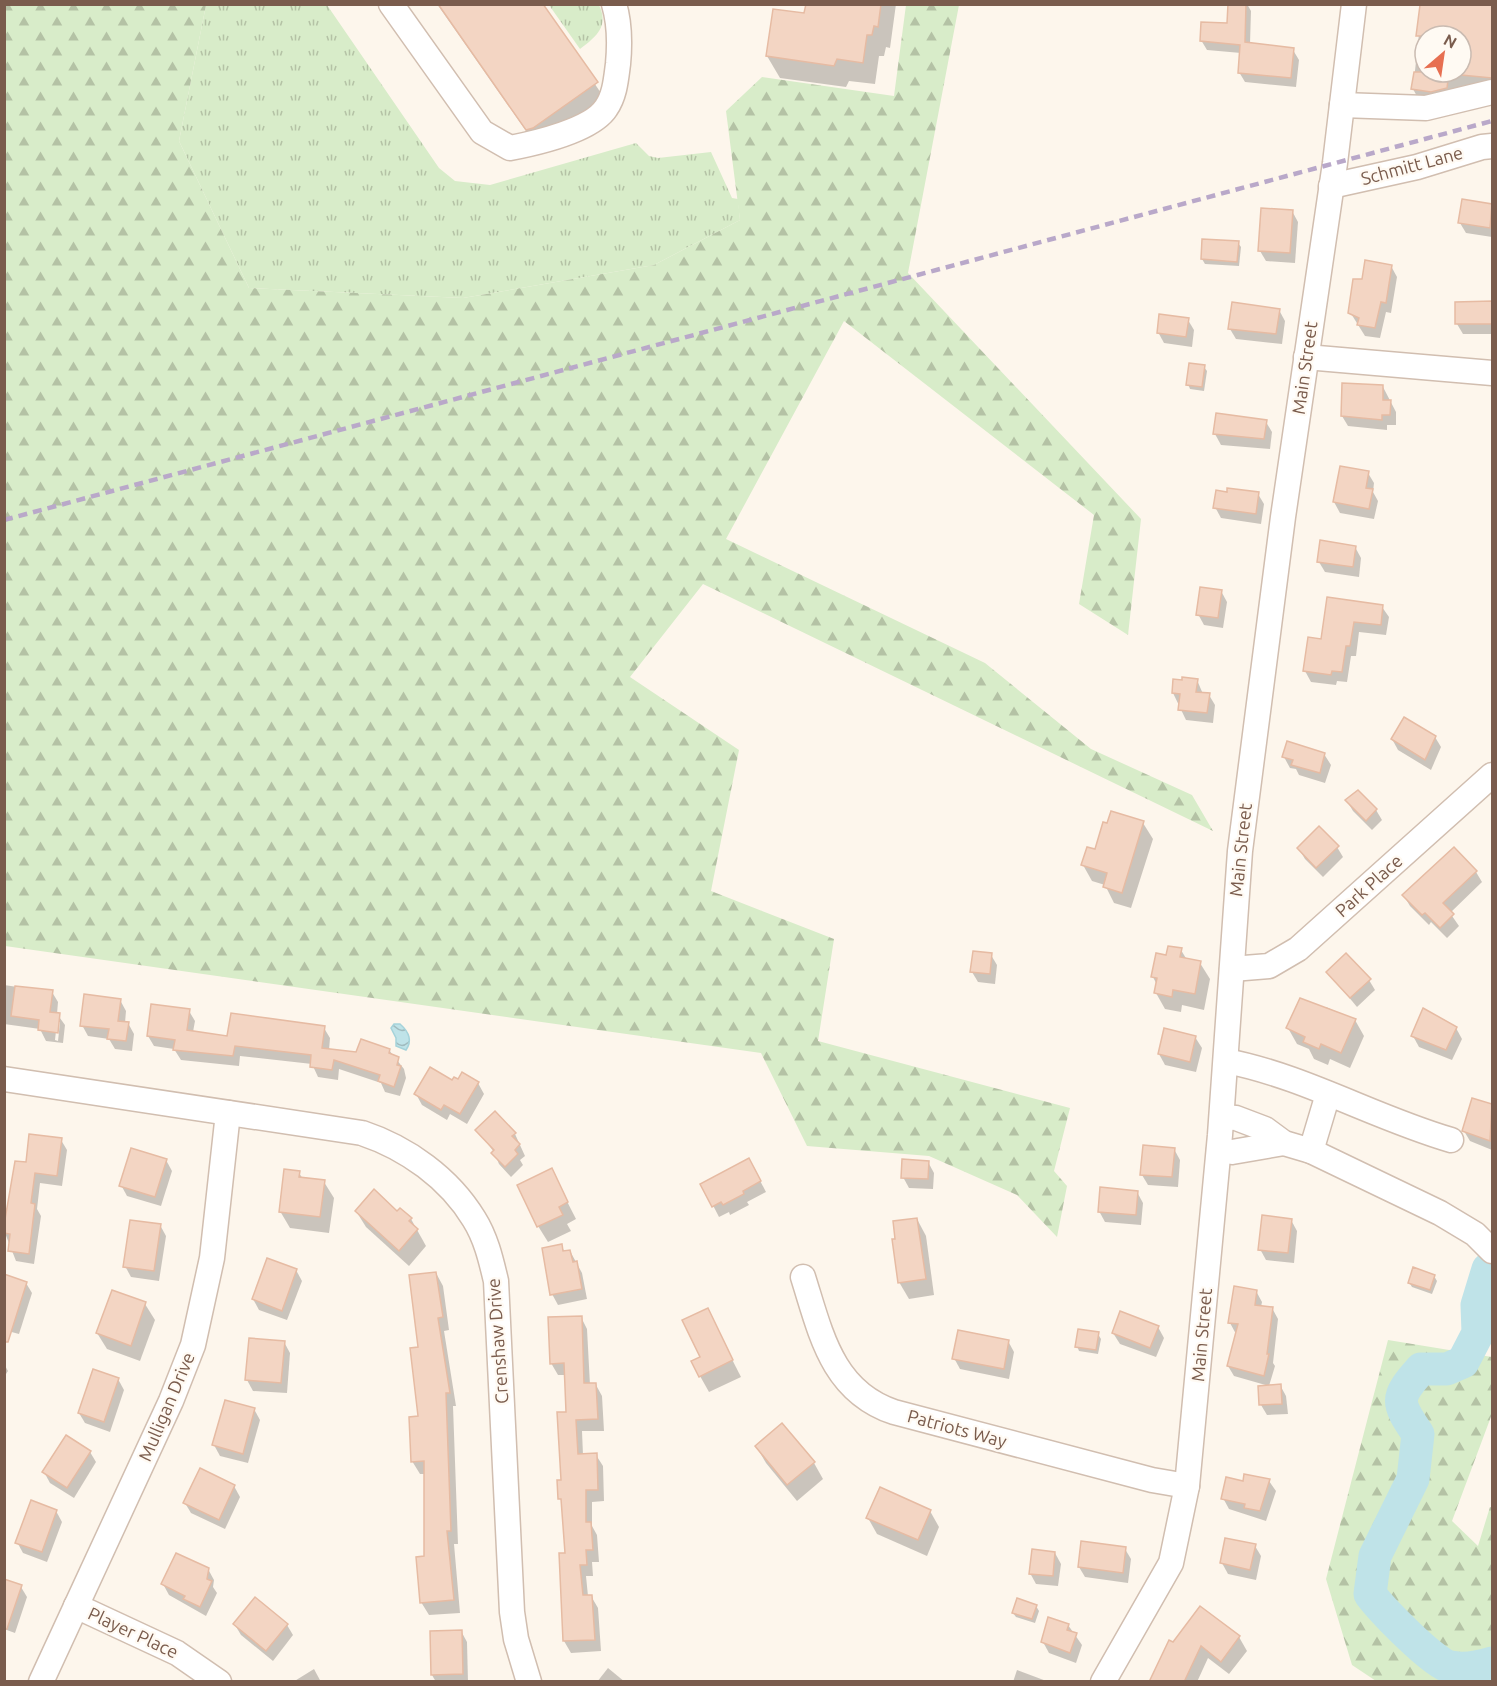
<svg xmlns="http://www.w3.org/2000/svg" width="1497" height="1686" font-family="Ubuntu,sans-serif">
  <defs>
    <pattern id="grass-tufts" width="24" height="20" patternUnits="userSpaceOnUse" patternTransform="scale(1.5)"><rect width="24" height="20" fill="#d8ecc9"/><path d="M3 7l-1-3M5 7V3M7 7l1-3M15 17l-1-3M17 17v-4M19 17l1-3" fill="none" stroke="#b4c2a5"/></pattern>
    <pattern id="forest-firs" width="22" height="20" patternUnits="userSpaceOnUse" patternTransform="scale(1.5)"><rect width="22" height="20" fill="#d8ecc9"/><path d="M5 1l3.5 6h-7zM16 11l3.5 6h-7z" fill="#b4c2a5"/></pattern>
    <pattern id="water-waves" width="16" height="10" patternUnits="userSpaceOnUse" patternTransform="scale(1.5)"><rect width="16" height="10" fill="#bfe3e8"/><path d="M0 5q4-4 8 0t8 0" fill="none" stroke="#a0bbbe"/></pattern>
  </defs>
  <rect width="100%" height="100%" fill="#fdf6ec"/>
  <g fill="url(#grass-tufts)">
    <polygon points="206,5 327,5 439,168 455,181 490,185 636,143 649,156 658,158 711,152 732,198 738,199 740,220 654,265 463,298 249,288 179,141"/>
    <path d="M549,5h50c10,21 -2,31 -19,44z"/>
  </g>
  <g fill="url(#forest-firs)">
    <polygon points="5,4 206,5 179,141 249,288 463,298 654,265 740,220 726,111 762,77 894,96 906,5 959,5 908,273 1141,519 1128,635 1079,604 1094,515 844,321 726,539 985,663 1091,749 1192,795 1213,831 703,584 630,677 739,750 711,891 834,939 818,1041 1070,1108 1054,1171 1067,1186 1057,1237 1017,1195 929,1156 807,1146 761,1053 5,946"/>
    <polygon points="1388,1340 1492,1357 1492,1414 1452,1521 1478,1546 1490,1507 1492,1508 1492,1681 1376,1681 1352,1665 1326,1579"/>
  </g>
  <path fill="url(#water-waves)" stroke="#a5d3da" stroke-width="1.5" d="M394,1024h6c8,7 13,16 6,26l-10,-4v-8l-5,-10z"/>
  <g fill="#0003" fill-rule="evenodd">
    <polygon points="437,4 541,4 609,105 540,151"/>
    <polygon points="807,4 896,4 890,48 886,47 884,56 879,56 875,84 849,81 846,87 780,78 767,56 805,15"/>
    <polygon points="1230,4 1247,4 1251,11 1250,44 1293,50 1299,60 1296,87 1245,82 1239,72 1241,53 1207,50 1201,40 1229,25"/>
    <path d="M1424,4h68v95l-67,12 -12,-22 9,-83zM1425,36h36v36h-36z"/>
    <polygon points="1463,201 1492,206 1492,237 1466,233 1460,223"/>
    <polygon points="1292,211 1298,222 1295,263 1266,261 1260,251"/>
    <polygon points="1204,240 1238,243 1241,247 1239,266 1205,264 1202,259"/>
    <polygon points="1391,266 1397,277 1391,313 1386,312 1380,338 1365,336 1350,312 1363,280"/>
    <polygon points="1492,303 1492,334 1463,334 1457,324"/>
    <polygon points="1279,310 1285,321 1282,344 1236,339 1230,329"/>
    <polygon points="1188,320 1194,330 1192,347 1164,343 1158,332"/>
    <polygon points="1204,367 1207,371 1204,391 1190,389 1188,384"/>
    <polygon points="1383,387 1396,412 1396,425 1387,425 1387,430 1348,426 1342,416"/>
    <polygon points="1266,422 1272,432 1270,449 1221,445 1215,434"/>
    <polygon points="1368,473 1374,483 1373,492 1378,501 1374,519 1340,513 1334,502"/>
    <polygon points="1258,494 1264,504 1261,524 1221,518 1215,507"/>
    <polygon points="1355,547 1361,558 1359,577 1325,572 1319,562"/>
    <polygon points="1221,591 1227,602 1223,628 1204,625 1198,614"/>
    <polygon points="1328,599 1382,607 1389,617 1386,635 1359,632 1356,656 1351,656 1347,682 1337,681 1336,685 1311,682 1305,671 1322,641"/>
    <polygon points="1197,680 1203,694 1209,695 1215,705 1213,723 1186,720 1173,693"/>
    <polygon points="1435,737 1441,747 1431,770 1398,750 1392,739"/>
    <polygon points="1324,754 1331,765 1325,783 1299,775 1296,769 1290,768 1284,757"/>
    <polygon points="1347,801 1376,810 1382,820 1372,830 1353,811"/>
    <polygon points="1143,823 1153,839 1131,908 1114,903 1105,885 1092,881 1083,865 1096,851"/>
    <polygon points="1337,847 1343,857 1323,877 1305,859 1299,849"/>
    <polygon points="1476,872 1482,882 1450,913 1459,926 1447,938 1431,922 1429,925 1410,906 1404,896"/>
    <polygon points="1181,950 1187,960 1200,963 1210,979 1204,1010 1182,1005 1181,1012 1165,1009 1156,993 1157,985 1153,977 1167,956"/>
    <polygon points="991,955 997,965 995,984 978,982 972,972"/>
    <polygon points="1328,972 1369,980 1375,990 1357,1007"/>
    <path d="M4,985l48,7 6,10 -1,12 8,11 -2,18 -17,-2 -6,-12 -36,-5zM57,1022h3l-2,19 -3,-1z"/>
    <polygon points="120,1000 126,1011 125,1023 128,1023 134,1034 132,1051 115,1049 109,1039 88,1036 82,1025"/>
    <polygon points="1326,1007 1355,1020 1364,1036 1350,1068 1330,1059 1328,1065 1314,1059 1309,1049 1297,1044 1288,1028"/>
    <polygon points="189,1011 195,1021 193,1032 229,1037 324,1028 330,1038 329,1050 358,1054 389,1050 404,1069 406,1078 400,1096 385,1092 381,1083 339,1069 338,1080 318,1077 312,1064 240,1056 239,1066 181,1060 174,1049 154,1046 148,1036"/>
    <polygon points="1456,1028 1462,1039 1452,1060 1419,1047 1413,1036"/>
    <polygon points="1195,1037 1202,1048 1196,1072 1165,1065 1159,1054"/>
    <polygon points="453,1082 478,1083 484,1094 467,1124 450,1114 447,1120 422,1105 416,1094"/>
    <polygon points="1473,1099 1492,1105 1492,1150 1470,1141 1464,1131"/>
    <polygon points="477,1130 515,1134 525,1156 520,1160 523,1165 511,1177 499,1164 494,1152"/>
    <polygon points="61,1140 67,1150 62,1186 40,1183 37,1209 41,1216 34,1264 16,1261 5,1233 27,1163"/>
    <polygon points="1174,1149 1180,1160 1178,1187 1148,1185 1142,1175"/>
    <polygon points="166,1160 172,1171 161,1206 127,1196 121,1185"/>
    <polygon points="928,1162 934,1173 933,1189 909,1188 903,1177"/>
    <polygon points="551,1170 576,1219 567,1224 571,1231 548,1242 538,1226"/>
    <polygon points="755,1171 766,1192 747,1202 749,1205 730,1215 729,1212 719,1217 702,1184"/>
    <polygon points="299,1173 303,1179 324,1182 334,1198 329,1233 290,1228 280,1211"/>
    <polygon points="1137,1192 1143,1203 1141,1225 1105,1222 1099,1211"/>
    <polygon points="356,1211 397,1213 411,1219 426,1246 409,1266 366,1227"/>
    <polygon points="917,1219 926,1236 934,1295 909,1299 899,1282 897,1240"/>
    <polygon points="1291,1220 1297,1231 1294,1263 1266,1260 1260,1249"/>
    <polygon points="160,1225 166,1236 159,1281 131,1277 125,1266"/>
    <polygon points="561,1246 565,1252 570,1251 582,1273 587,1299 558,1305 552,1294"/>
    <polygon points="296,1270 302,1281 287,1320 259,1310 253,1299"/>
    <polygon points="436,1273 443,1286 449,1330 444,1331 456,1406 453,1406 458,1544 454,1544 460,1613 429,1615 421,1602 426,1558 425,1474 420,1474 412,1461 419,1418 420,1348"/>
    <polygon points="1434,1276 1437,1281 1432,1294 1412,1287 1409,1282"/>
    <polygon points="26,1283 32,1293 19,1334 4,1330"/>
    <polygon points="1256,1291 1262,1302 1261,1307 1272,1308 1278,1319 1273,1363 1275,1366 1269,1386 1234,1376 1228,1366 1236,1334 1230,1323"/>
    <polygon points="145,1304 155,1320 140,1361 107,1349 97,1333"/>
    <polygon points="581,1317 587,1329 590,1385 596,1385 602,1396 604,1431 582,1431 583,1455 596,1455 603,1466 604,1501 592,1502 592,1526 597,1535 599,1562 592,1562 593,1576 586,1576 588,1596 591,1596 598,1608 601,1651 571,1653 564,1641 561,1555 566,1554 562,1503 560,1498 568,1413 566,1375 558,1375 551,1363"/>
    <polygon points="714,1324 741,1377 709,1392 700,1376 702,1358"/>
    <polygon points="1158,1327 1164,1338 1156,1357 1120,1344 1113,1333"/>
    <polygon points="1098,1334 1101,1339 1098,1354 1079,1351 1077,1346"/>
    <polygon points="1008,1341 1014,1352 1009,1379 960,1369 954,1358"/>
    <polygon points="284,1342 290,1353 287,1393 253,1391 247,1380"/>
    <polygon points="4,1364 8,1371 4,1377"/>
    <polygon points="118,1379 124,1390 110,1432 85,1423 79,1413"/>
    <polygon points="1280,1385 1286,1396 1288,1414 1267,1415 1261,1405 1260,1387"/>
    <polygon points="254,1409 260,1420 248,1463 220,1456 214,1445"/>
    <polygon points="782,1425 814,1463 823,1479 797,1501 766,1463 756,1446"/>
    <polygon points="90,1452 96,1462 74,1498 50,1483 44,1472"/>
    <polygon points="1245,1475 1269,1481 1276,1491 1266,1521 1229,1509 1223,1498 1244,1482"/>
    <polygon points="234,1486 240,1497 225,1529 191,1513 185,1503"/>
    <polygon points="56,1511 62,1522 47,1562 23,1553 17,1542"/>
    <polygon points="930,1511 939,1527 927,1556 877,1534 868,1518"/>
    <polygon points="1255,1546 1261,1556 1256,1580 1228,1574 1222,1563"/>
    <polygon points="1125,1549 1131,1559 1128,1583 1085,1577 1079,1567"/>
    <polygon points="1055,1553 1061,1564 1058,1586 1036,1584 1030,1573"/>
    <polygon points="208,1569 214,1580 213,1587 217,1593 206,1616 169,1595 163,1584"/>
    <polygon points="4,1581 21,1587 27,1597 15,1633 4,1629"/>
    <polygon points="1036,1606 1039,1611 1035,1623 1016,1617 1013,1613"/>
    <polygon points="1201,1608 1239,1637 1247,1651 1229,1674 1208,1658 1197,1682 1150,1682 1174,1644"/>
    <polygon points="235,1625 287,1625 293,1635 273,1661 241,1635"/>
    <polygon points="1068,1625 1082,1645 1076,1663 1049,1653 1043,1642"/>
    <polygon points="461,1631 467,1642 468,1682 436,1682 432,1675"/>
    <polygon points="608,1668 625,1682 597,1682"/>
    <polygon points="314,1669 321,1682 293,1682"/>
    <polygon points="1017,1670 1049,1682 1013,1682"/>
  </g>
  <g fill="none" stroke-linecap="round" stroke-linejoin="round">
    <path stroke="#bfe3e8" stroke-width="33" d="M1488,1269l-11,36 1,28 -15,29 -16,7h-26c-26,29 -25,33 -3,65l-5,45 -38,77 -5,38c11,15 63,69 80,73 15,3 29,0 42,-4"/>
  </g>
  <g fill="#f3d5c3" stroke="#e6bba3" stroke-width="1.5">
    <polygon points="438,4 543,4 598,82 533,128 526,130"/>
    <polygon points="806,4 881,4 878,27 874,26 872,35 867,35 863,63 837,59 834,66 766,56 773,9 804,13"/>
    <polygon points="1228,4 1246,4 1245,42 1294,48 1291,78 1238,73 1240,45 1200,41 1201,22 1227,23"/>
    <polygon points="1492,4 1492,78 1461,75 1461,36 1416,36 1420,5"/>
    <polygon points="1414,72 1449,72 1447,88 1431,92 1411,89"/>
    <polygon points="1462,199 1492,204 1490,228 1458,223"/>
    <polygon points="1261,208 1293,210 1290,253 1258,251"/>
    <polygon points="1202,239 1239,241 1237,262 1201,259"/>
    <polygon points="1365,260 1392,265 1386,303 1381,302 1375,328 1357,325 1359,318 1348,313 1353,279 1362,279"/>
    <polygon points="1492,301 1492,324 1455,324 1455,302"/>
    <polygon points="1232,302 1280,309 1276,334 1228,329"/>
    <polygon points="1159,314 1189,318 1186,337 1157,333"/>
    <polygon points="1189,363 1205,365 1202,387 1186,385"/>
    <polygon points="1342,383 1383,385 1383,400 1391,400 1390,415 1382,415 1382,420 1341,416"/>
    <polygon points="1216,413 1267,420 1264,439 1213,434"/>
    <polygon points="1340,466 1369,471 1366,488 1373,489 1369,509 1333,502"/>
    <polygon points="1227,488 1259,492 1256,514 1213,508 1216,490 1227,492"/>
    <polygon points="1320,540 1356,546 1353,567 1317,562"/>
    <polygon points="1200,587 1222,590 1218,618 1196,615"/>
    <polygon points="1327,597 1383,605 1381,625 1354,622 1350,646 1346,646 1342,672 1332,671 1331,675 1303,671 1308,637 1321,639"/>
    <polygon points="1182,677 1198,679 1196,692 1210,693 1207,713 1178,710 1180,694 1172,693 1173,679 1182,680"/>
    <polygon points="1404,717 1436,736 1425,760 1391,739"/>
    <polygon points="1287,741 1325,753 1320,773 1291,765 1293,760 1282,757"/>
    <polygon points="1358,790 1377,809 1366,821 1345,800"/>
    <polygon points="1111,811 1144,821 1122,893 1103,887 1107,873 1081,865 1087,847 1095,849 1103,822 1107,823"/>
    <polygon points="1319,826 1339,846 1316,868 1297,848"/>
    <polygon points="1454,847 1477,871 1443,903 1454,914 1440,928 1425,913 1422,915 1402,895"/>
    <polygon points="1168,946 1182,948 1180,957 1201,961 1195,994 1173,990 1172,997 1154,993 1157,978 1151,977 1156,953 1166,955"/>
    <polygon points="973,951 992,953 990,974 970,972"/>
    <polygon points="1346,953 1371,979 1350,998 1326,972"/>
    <polygon points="15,986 53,990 50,1012 60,1013 58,1033 38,1030 39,1020 11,1016"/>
    <polygon points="84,994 121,999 118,1021 129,1022 126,1041 107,1039 109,1029 80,1026"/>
    <polygon points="1300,998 1356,1019 1341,1053 1321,1044 1319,1049 1303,1042 1305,1037 1286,1028"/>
    <polygon points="151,1004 190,1009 187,1030 227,1036 231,1013 325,1026 322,1048 356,1052 361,1039 390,1049 389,1053 399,1057 397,1065 401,1066 394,1087 378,1081 380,1075 334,1060 332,1070 310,1067 311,1055 235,1046 233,1056 173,1050 175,1040 147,1036"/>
    <polygon points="1423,1008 1457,1027 1446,1050 1411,1036"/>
    <polygon points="1164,1028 1196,1036 1190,1062 1158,1054"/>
    <polygon points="430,1067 452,1080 454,1077 458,1079 462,1072 479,1082 460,1114 444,1105 441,1110 414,1094"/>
    <polygon points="1472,1098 1492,1104 1490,1141 1462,1131"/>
    <polygon points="495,1111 516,1133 512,1136 520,1144 515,1150 518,1154 505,1167 491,1153 494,1150 475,1130"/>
    <polygon points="29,1134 62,1138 57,1176 35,1173 31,1203 35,1204 29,1254 8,1251 10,1234 4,1233 4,1225 15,1161 26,1162"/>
    <polygon points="1143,1145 1175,1148 1172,1177 1140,1175"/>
    <polygon points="131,1148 167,1159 155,1197 119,1186"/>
    <polygon points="749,1158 761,1181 743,1191 744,1194 723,1205 721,1202 712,1207 700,1184"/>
    <polygon points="902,1159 929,1161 928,1179 901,1178"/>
    <polygon points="552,1168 568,1202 559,1207 563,1215 537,1227 517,1185"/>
    <polygon points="284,1169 300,1171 299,1177 325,1180 320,1217 279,1212"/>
    <polygon points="1100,1187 1138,1191 1136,1215 1098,1212"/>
    <polygon points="374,1189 397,1211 400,1208 412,1218 409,1221 418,1229 399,1251 355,1211"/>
    <polygon points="1262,1215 1292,1219 1288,1253 1258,1250"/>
    <polygon points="917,1218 926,1279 898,1283 892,1239 895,1239 893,1221"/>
    <polygon points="130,1220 161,1224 154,1271 123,1267"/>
    <polygon points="562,1244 563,1251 570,1250 573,1262 577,1261 582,1289 550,1295 542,1248"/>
    <polygon points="267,1258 297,1269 282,1311 252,1299"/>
    <polygon points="1413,1267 1435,1275 1430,1290 1408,1283"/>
    <polygon points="436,1272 443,1317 438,1318 450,1393 446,1393 451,1531 447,1531 454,1600 420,1603 416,1557 424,1556 424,1461 411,1462 409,1417 418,1416 410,1348 418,1347 409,1275"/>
    <polygon points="4,1274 27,1282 8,1342 4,1342"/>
    <polygon points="1234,1286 1257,1290 1255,1305 1273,1307 1267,1354 1269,1354 1264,1376 1227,1366 1238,1324 1228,1323"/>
    <polygon points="112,1290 146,1302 131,1346 96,1333"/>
    <polygon points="708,1308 733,1360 699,1377 691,1361 700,1357 682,1320"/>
    <polygon points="1120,1311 1159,1326 1150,1348 1112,1333"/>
    <polygon points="582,1316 584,1383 596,1383 598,1419 576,1420 578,1454 597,1453 598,1490 586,1490 586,1522 591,1522 593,1550 586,1550 587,1565 580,1565 583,1595 592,1595 595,1640 563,1641 559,1553 565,1553 561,1499 558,1499 557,1480 561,1480 557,1412 566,1412 564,1363 550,1364 548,1317"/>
    <polygon points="1078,1329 1099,1332 1096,1350 1075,1347"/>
    <polygon points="958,1330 1009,1340 1004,1369 952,1359"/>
    <polygon points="249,1338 285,1341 281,1383 245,1380"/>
    <polygon points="93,1369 119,1378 104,1422 78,1413"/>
    <polygon points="1281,1384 1282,1404 1259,1405 1258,1386"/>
    <polygon points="225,1400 255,1408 243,1454 212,1445"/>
    <polygon points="782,1423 815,1462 787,1485 755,1446"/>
    <polygon points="66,1435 91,1451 67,1488 42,1472"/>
    <polygon points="200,1468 235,1485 219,1520 183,1503"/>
    <polygon points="1244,1474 1270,1479 1260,1511 1244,1508 1245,1504 1221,1499 1226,1477 1243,1481"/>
    <polygon points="880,1487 931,1510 918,1540 866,1518"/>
    <polygon points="31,1500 57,1510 42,1552 15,1543"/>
    <polygon points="1225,1538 1256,1544 1250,1570 1220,1563"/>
    <polygon points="1081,1541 1126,1547 1123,1573 1078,1567"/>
    <polygon points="1032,1549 1055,1552 1053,1576 1029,1574"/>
    <polygon points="176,1553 209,1568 207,1579 212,1581 200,1607 183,1599 185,1596 161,1584"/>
    <polygon points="4,1579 22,1585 7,1629 4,1629"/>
    <polygon points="255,1597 288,1624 266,1651 233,1624"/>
    <polygon points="1017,1598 1037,1605 1032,1619 1012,1613"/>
    <polygon points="1200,1606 1240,1636 1221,1662 1201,1646 1184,1682 1149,1682 1169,1640 1173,1642"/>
    <polygon points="1048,1617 1069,1624 1067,1630 1077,1633 1070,1653 1041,1642"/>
    <polygon points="462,1630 463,1674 431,1675 430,1631"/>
  </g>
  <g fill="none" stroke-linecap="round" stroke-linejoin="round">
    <defs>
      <g id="minor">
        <path d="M391,4l91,128 28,16c26,-5 82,-18 96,-40 9,-13 10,-29 12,-44 2,-21 2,-40 -4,-60"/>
        <polyline points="1342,105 1426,108 1492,92"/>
        <polyline points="1331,186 1417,167 1482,147 1492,146"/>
        <polyline points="1306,357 1492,373"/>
        <polyline points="1232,969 1269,966 1298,949 1492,775"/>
        <path d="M1226,1061c78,15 149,57 225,79"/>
        <path d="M4,1079l358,54c45,15 87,45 112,86 12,19 17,41 22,62l16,331 4,27 13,43"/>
        <polyline points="1222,1117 1236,1118 1265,1129 1284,1143 1311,1151 1440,1213 1475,1234 1492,1251"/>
        <polyline points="1219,1150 1232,1152 1284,1143"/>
        <polyline points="1311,1151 1328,1094"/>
        <path d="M803,1277c18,57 29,114 91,135l258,68 35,6"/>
        <polyline points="76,1606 177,1653 219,1682"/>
        <polyline points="41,1682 171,1401 193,1345 212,1258 228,1113"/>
        <polyline points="1103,1682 1171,1563 1187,1486 1220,1135 1240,851 1283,517 1335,163 1354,4"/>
      </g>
    </defs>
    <use href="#minor" stroke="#d1beb0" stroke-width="27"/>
    <use href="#minor" stroke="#fff" stroke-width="24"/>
    <polyline stroke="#b9a8c9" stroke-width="4.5" stroke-dasharray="9 6" stroke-linecap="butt" points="4,520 1492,121"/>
  </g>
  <g text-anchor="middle" stroke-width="4.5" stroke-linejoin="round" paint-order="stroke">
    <g font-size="18" fill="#7a5c4d" stroke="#fffaf3">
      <text transform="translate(1412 166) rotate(-15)" y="6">Schmitt Lane</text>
      <text transform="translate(1305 368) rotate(-82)" y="6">Main Street</text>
      <text transform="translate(1241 850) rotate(-84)" y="6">Main Street</text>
      <text transform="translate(1369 886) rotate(-42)" y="6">Park Place</text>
      <text transform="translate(1202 1335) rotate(-85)" y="6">Main Street</text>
      <text transform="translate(498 1341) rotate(-94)" y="6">Crenshaw Drive</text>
      <text transform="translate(167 1407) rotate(-67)" y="6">Mulligan Drive</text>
      <text transform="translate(957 1429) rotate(15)" y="6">Patriots Way</text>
      <text transform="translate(133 1633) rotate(25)" y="6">Player Place</text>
    </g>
  </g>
  <rect width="1497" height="1686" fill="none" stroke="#7a5c4d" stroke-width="12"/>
  <g transform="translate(1443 54) rotate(29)"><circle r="28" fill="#fffaf3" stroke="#cabbb1" stroke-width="1.5"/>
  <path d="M0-4.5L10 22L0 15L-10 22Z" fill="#e76f51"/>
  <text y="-9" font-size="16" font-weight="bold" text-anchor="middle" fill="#7a5c4d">N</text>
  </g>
</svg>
